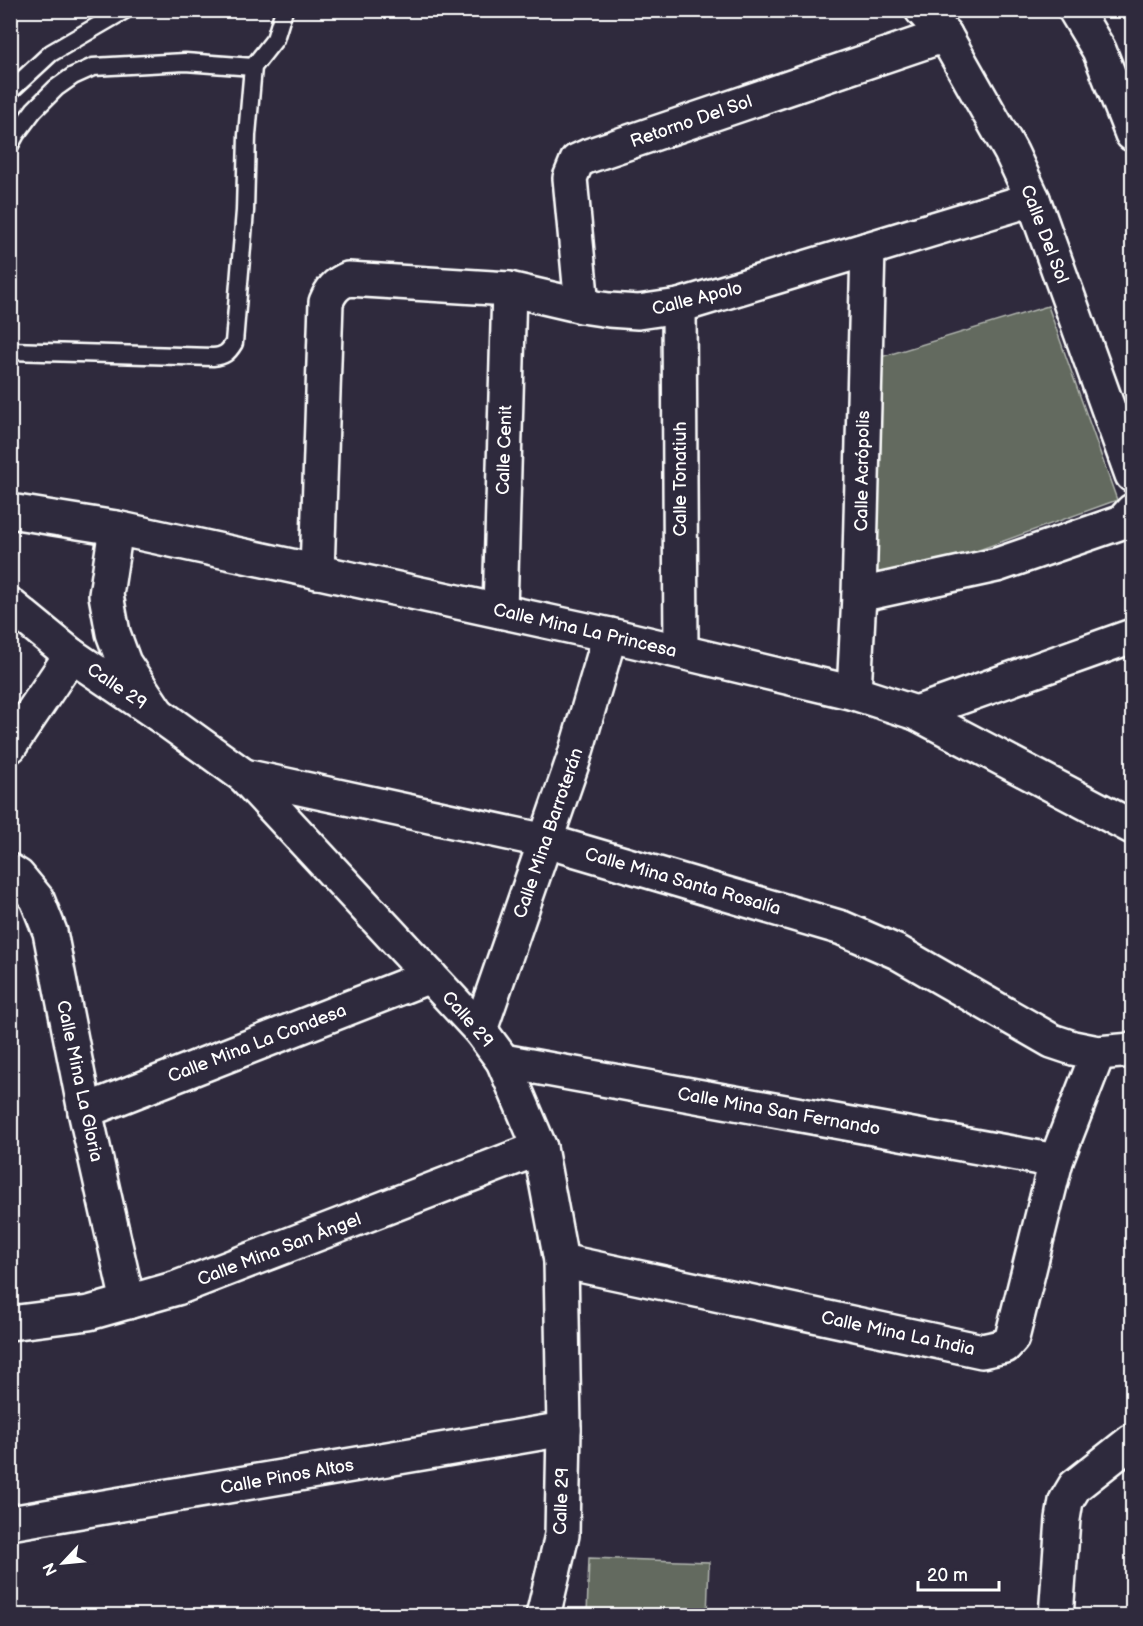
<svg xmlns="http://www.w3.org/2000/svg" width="1143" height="1626" font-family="'Balsamiq Sans',sans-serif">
  <rect width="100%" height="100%" fill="#2f2a3d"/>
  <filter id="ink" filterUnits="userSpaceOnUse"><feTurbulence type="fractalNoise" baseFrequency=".0167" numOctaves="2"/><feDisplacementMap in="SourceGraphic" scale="12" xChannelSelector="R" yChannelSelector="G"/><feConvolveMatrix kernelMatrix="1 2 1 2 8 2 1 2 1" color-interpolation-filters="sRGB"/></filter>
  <g filter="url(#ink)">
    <g fill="#636b5f" stroke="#b1b5af" stroke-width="1.5">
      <polygon points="1048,306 1117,500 929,568 876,574 881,357"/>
      <polygon points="589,1558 709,1562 707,1615 587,1615"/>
    </g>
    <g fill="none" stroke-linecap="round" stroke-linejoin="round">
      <defs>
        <g id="service">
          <polyline points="10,91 51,53 125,10"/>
          <polyline points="10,145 16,134 34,110 56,88 73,76 93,67 185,62 253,67"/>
          <path d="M10,351l203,6c11,-1 15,-4 21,-14l11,-132 2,-76 6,-68 22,-28 9,-29"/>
        </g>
        <g id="minor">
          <polyline points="922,10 945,35 1011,152 1033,199 1132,475"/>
          <polyline points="1075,10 1099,50 1132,134"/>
          <polyline points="582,306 570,178 577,161 588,156 945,35"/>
          <polyline points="679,306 681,651"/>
          <polyline points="116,528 106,595 113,633 124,663 158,714"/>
          <path d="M317,572l9,-270c5,-12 10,-18 22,-23l161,10 73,17 27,4 29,2 41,-6 354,-107"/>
          <polyline points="859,595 997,565 1122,522 1132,511"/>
          <polyline points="500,611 509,289"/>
          <polyline points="854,693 859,595 868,249"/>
          <polyline points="916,713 1132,636"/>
          <polyline points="10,746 71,655"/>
          <polyline points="244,776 546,841 842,928 897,952 1052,1041 1073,1048 1098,1053 1132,1050"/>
          <polyline points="10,871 18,876 37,899 50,932 85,1111 128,1302"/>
          <polyline points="503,1061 1056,1161"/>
          <polyline points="85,1111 430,976"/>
          <polyline points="561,1261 982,1351 1005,1346 1012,1338 1056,1161 1098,1053"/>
          <polyline points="10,1323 89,1313 177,1288 540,1148"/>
          <polyline points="10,1523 564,1429"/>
          <polyline points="1056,1616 1063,1519 1066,1501 1075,1486 1132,1441"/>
        </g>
        <g id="tertiary">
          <polyline points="10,511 116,528 610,635 854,693 916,713 1132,827"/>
          <polyline points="10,605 71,655 158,714 244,776 480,1030 503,1061 540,1148 561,1261 564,1429 562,1535 543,1616"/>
          <polyline points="480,1030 574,758 610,635"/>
        </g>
      </defs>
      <use href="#service" stroke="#fff" stroke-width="21"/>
      <use href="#minor" stroke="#fff" stroke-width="38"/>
      <use href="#tertiary" stroke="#fff" stroke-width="38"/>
      <use href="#service" stroke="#2f2a3d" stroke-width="16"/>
      <use href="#minor" stroke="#2f2a3d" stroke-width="33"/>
      <use href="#tertiary" stroke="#2f2a3d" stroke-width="33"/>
    </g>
  </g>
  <g text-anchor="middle" stroke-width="5" stroke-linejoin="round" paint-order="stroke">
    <g font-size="18" fill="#fff" stroke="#2f2a3d">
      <text transform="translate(691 121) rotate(-19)" y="6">Retorno Del Sol</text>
      <text transform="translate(1045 234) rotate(69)" y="6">Calle Del Sol</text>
      <text transform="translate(697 298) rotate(-14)" y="6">Calle Apolo</text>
      <text transform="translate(504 450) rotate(-88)" y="6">Calle Cenit</text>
      <text transform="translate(862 471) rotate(-89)" y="6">Calle Acrópolis</text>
      <text transform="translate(680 479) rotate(-90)" y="6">Calle Tonatiuh</text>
      <text transform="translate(585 630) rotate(13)" y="6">Calle Mina La Princesa</text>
      <text transform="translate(117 686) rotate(34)" y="6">Calle 29</text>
      <text transform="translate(548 833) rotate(-71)" y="6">Calle Mina Barroterán</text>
      <text transform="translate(683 881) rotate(16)" y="6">Calle Mina Santa Rosalía</text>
      <text transform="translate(468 1019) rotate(49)" y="6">Calle 29</text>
      <text transform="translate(257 1043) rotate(-21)" y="6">Calle Mina La Condesa</text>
      <text transform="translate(80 1081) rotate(78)" y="6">Calle Mina La Gloria</text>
      <text transform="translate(779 1111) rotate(10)" y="6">Calle Mina San Fernando</text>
      <text transform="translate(279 1249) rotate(-21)" y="6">Calle Mina San Ángel</text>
      <text transform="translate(898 1333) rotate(12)" y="6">Calle Mina La India</text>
      <text transform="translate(287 1476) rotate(-10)" y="6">Calle Pinos Altos</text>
      <text transform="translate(561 1501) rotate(-88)" y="6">Calle 29</text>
    </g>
  </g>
  <rect width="1143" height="1626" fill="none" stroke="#2f2a3d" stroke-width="36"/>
  <rect x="18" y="18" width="1107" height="1590" fill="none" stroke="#fff" stroke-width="2" filter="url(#ink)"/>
  <g transform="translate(63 1563) rotate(244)" stroke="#2f2a3d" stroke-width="4.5" paint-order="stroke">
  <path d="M0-4.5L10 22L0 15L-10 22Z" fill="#ffffff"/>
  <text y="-9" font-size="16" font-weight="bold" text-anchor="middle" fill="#ffffff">N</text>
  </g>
  <path d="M918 1581v9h81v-9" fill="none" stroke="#ffffff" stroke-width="3"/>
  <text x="927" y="1581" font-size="18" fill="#ffffff" stroke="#2f2a3d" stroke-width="4.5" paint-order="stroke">20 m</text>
</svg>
